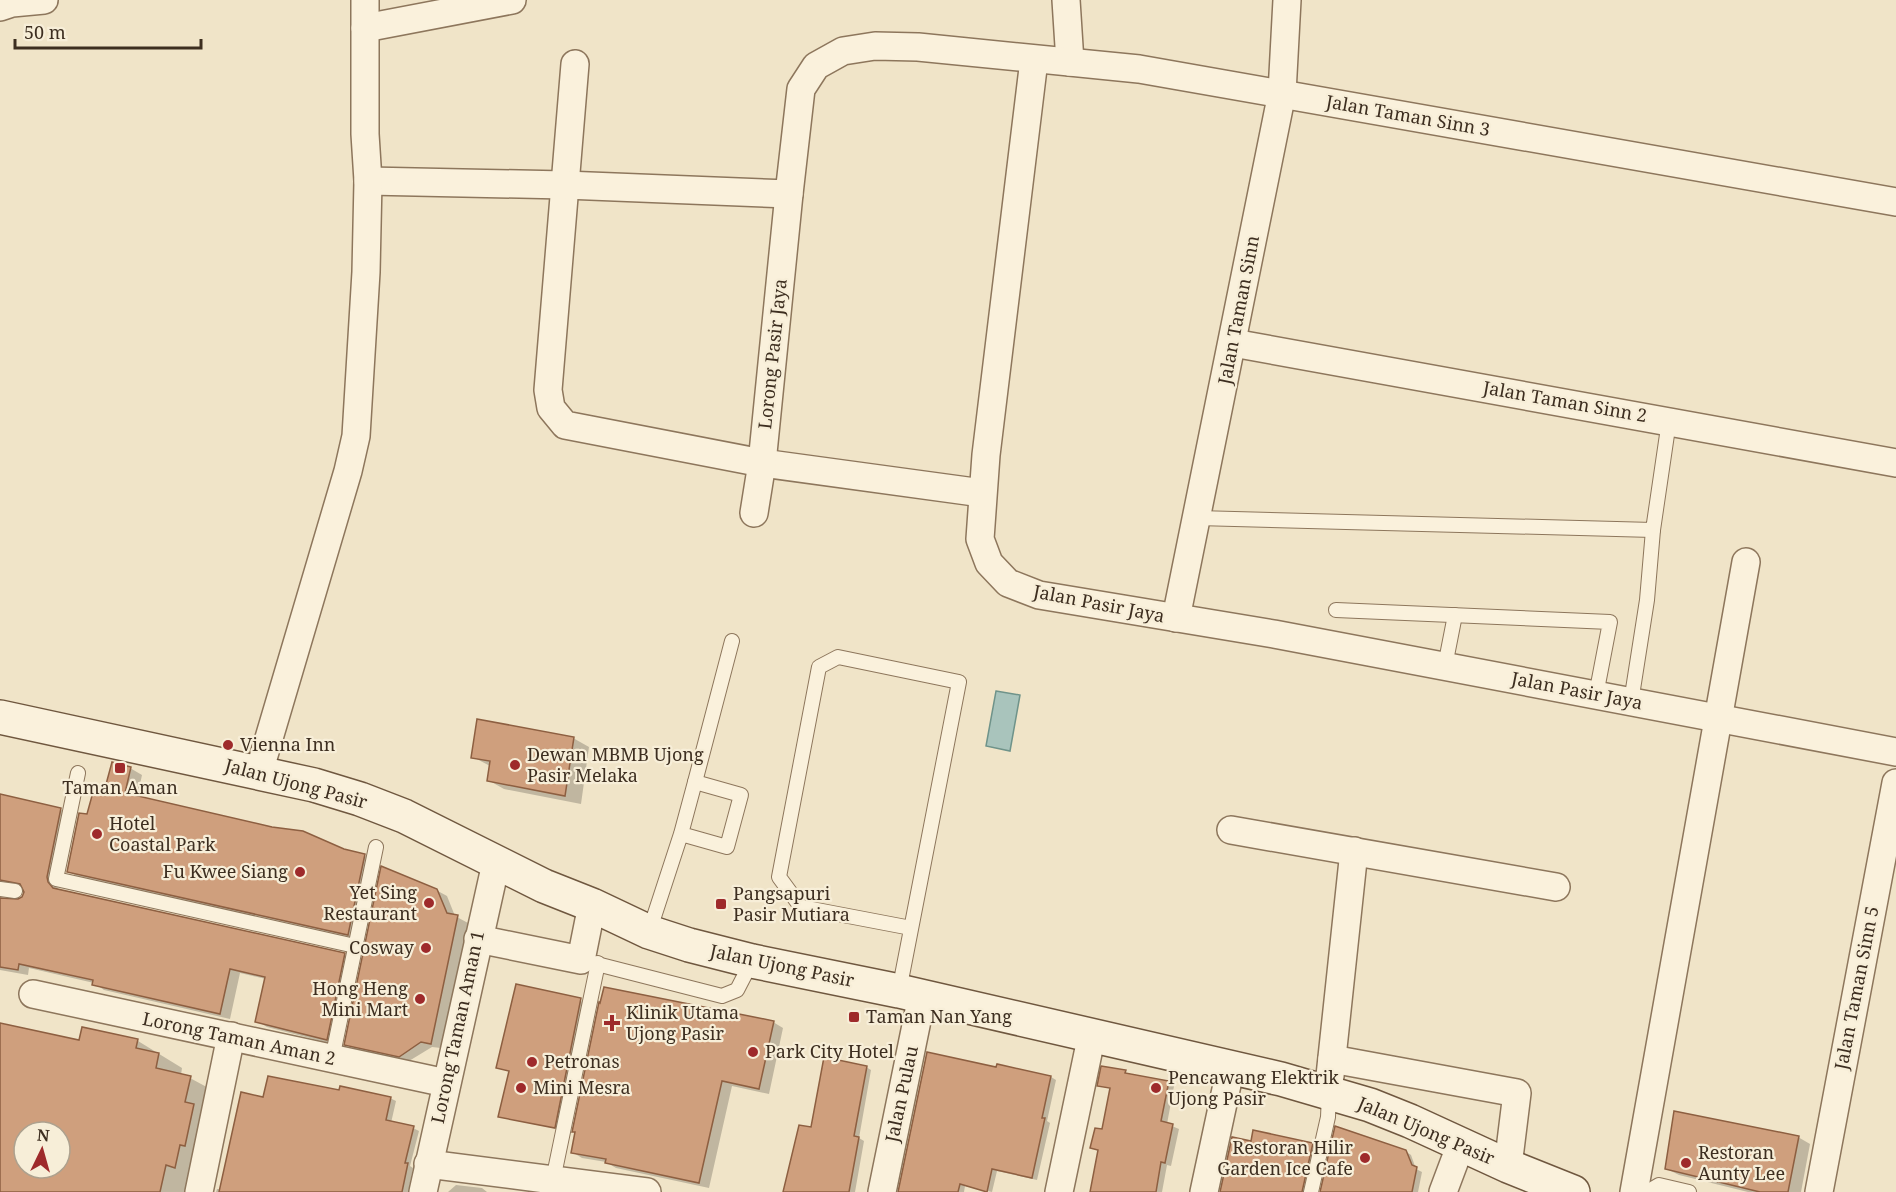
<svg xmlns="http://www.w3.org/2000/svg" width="1896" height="1192" font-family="'Noto Serif',serif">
  <rect width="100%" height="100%" fill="#f0e4c8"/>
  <polygon fill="#a9c4bc" stroke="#6f938a" stroke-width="1.5" points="996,691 1020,695 1010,751 986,746"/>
  <g fill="#0003" fill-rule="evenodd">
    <polygon points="573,738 589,747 581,804 504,789 488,780 490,766 473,757"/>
    <polygon points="130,768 142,775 137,798 365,856 376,862 360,941 80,878 68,871 88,816 106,790"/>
    <path d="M0,796l61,14 10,6 -14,68 1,6 286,64 10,6 -17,85 -70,-18 -10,-6 9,-42 -26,-6 -10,46 -126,-29 -10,-7 -65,-15 -1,7 -28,-5zM8,886l15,1 2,6 -7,8 -17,-1 1,-10z"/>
    <polygon points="436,890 447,896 455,916 468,923 441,1048 432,1047 409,1061 356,1050 346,1044"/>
    <polygon points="517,985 584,1002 558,1129 503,1118 510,1071 501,1069"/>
    <polygon points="773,1022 783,1028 769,1094 732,1086 709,1188 616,1168 606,1162 582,1158 572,1152"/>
    <path d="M0,1026l80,16 3,-13 55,12 44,27 -1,7 9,3 24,13 -18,101h-196zM24,1132h36v36h-36z"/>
    <polygon points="866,1067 871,1070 859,1138 864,1141 855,1192 785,1192 812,1129"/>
    <polygon points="997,1069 1051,1077 1056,1080 1047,1121 1050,1123 1037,1180 997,1171 992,1192 965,1186 964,1192 900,1192"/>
    <polygon points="1125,1072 1132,1076 1168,1083 1174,1086 1167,1124 1179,1129 1171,1166 1167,1165 1162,1192 1095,1192 1098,1151 1092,1148 1103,1131 1111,1089 1099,1085"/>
    <polygon points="340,1092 390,1098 396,1101 391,1123 413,1128 419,1131 410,1166 413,1168 408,1192 216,1192 217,1189 221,1189 265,1098"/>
    <polygon points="1798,1137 1810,1144 1801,1192 1748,1192 1679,1175 1667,1169"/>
    <polygon points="1252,1143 1312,1144 1318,1147 1307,1192 1222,1192"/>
    <polygon points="1405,1151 1411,1155 1416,1169 1422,1172 1418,1192 1322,1192"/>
    <polygon points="456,1185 482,1188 487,1192 448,1192"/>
  </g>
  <g fill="#cf9f7d" stroke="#8d5f41" stroke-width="1.5" fill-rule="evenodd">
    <polygon points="477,719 574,737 565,796 487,781 490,761 471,758"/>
    <polygon points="112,762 131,767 125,793 272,827 303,831 344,849 365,854 348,935 67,872 79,813 87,814 95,785 105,788"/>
    <polygon points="0,794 61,808 47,877 48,882 53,888 345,953 327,1040 255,1022 265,977 230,969 220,1014 92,985 93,980 19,964 18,970 0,967 0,898 18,899 22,897 24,892 20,884 0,880"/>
    <polygon points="381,866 437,889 447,913 458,915 431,1044 421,1042 399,1057 344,1045"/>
    <polygon points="516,984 581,998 555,1128 498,1117 509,1071 496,1068"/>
    <polygon points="604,987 774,1021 759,1089 722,1081 699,1183 605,1163 606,1159 571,1153 575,1132 572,1132 599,1002 600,1003"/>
    <path d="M0,1023l79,17 3,-13 56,12 -2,9 23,5 -3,15 35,8 -6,26 9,2 -9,42 -5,-1 -5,23 -9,-3 -6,27h-160zM24,1132h36v36h-36z"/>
    <polygon points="927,1052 996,1067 997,1064 1051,1076 1042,1118 1045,1118 1032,1178 992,1169 987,1192 960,1184 958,1192 898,1192"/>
    <polygon points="824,1057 867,1066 854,1136 859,1137 849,1192 783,1192 799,1125 811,1127"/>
    <polygon points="1101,1066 1126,1070 1125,1073 1169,1081 1161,1121 1173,1124 1165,1163 1161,1162 1156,1192 1090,1192 1098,1150 1090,1148 1095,1128 1102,1129 1110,1088 1097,1086"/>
    <polygon points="268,1076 339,1090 340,1086 391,1097 386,1120 414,1126 405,1163 408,1163 402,1192 219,1192 241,1092 263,1097"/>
    <polygon points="1674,1111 1799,1136 1788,1192 1760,1192 1665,1169"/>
    <polygon points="1335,1126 1406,1150 1412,1165 1417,1167 1412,1192 1320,1192"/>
    <polygon points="1253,1130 1313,1143 1302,1192 1220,1192 1232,1137 1251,1141"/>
  </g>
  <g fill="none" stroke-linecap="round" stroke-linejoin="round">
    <defs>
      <g id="lane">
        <polyline points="1197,518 1653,530 1669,421"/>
        <polyline points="1336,610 1610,622 1596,695"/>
        <polyline points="1445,666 1455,615"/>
        <polyline points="1631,702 1647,600 1653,530"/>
        <polyline points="78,773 56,879 355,946"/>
        <polyline points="695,782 732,641"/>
        <polyline points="0,889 15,891"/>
        <polyline points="649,932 681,834 695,782 741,795 727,847 681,834"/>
        <polyline points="589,962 722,996 737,990 752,961"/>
        <polyline points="899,991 959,682 838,657 819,667 779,877 801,907 911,928"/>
        <polyline points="332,1059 376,847"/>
        <polyline points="553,1180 598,963"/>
        <polyline points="1311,1192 1328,1117 1329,1094"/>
        <polyline points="1647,1192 1659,1185 1689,1192"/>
      </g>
      <g id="street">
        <polyline points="1066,0 1070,62"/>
        <polyline points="0,7 12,3 44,0"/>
        <polyline points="365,28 512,0"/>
        <polyline points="1034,60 986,455 980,539 989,563 1008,583 1039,595 1274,634 1896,752"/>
        <polyline points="575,64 548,390 551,408 565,425 762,463 982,493"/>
        <polyline points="368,181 565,185 789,194"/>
        <polyline points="1233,343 1896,463"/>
        <polyline points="754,513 762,463 789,194 801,89 816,66 843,51 875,46 918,47 1139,69 1896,202"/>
        <polyline points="1176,618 1282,93 1287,0"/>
        <polyline points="259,772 348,471 356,436 366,272 368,181 365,134 365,0"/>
        <polyline points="1231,830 1556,887"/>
        <polyline points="478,939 581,960 592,905"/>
        <polyline points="33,994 446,1083"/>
        <polyline points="1332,1059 1517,1093 1508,1166"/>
        <polyline points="1330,1076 1354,851"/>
        <polyline points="428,1164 647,1192"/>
        <polyline points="199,1192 231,1036"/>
        <polyline points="423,1192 496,863"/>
        <polyline points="882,1192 922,996"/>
        <polyline points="1059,1192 1092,1034"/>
        <polyline points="1204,1192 1231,1066"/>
        <polyline points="1443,1192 1461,1144"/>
        <polyline points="1634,1192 1746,562"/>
        <polyline points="1819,1192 1896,783"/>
      </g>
      <polyline id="secondary" points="0,717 314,785 360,799 404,816 544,886 592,905 649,932 689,945 752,961 899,991 1281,1079 1370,1105 1410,1121 1508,1166 1573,1192"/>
    </defs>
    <use href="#lane" stroke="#8d765c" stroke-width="16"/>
    <use href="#street" stroke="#8d765c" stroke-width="30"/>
    <use href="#secondary" stroke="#6f573f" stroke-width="36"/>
    <use href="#lane" stroke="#faf1dc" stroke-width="14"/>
    <use href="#street" stroke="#faf1dc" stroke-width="27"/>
    <use href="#secondary" stroke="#faf1dc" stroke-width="33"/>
  </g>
  <g fill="#9e2a2b" stroke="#f7eed8" stroke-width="2">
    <circle cx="228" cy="745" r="6"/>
    <circle cx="515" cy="765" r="6"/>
    <rect x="114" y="762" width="12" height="12" rx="3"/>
    <circle cx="97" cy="834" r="6"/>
    <circle cx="300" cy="872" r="6"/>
    <circle cx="429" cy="903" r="6"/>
    <rect x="715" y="898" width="12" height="12" rx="3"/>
    <circle cx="426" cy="948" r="6"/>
    <circle cx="420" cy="999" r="6"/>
    <rect x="848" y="1011" width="12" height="12" rx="3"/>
    <path d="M609 1014h6v6h6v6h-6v6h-6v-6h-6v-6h6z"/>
    <circle cx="753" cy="1052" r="6"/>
    <circle cx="532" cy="1062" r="6"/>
    <circle cx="521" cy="1088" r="6"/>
    <circle cx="1156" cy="1088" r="6"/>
    <circle cx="1365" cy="1158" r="6"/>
    <circle cx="1686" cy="1163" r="6"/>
  </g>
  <g text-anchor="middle" stroke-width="4.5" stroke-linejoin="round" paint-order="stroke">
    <g font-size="18" fill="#3d2e20" stroke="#f7eed8">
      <text transform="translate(1408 116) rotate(10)" y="6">Jalan Taman Sinn 3</text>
      <text transform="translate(1239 310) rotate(-79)" y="6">Jalan Taman Sinn</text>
      <text transform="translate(773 354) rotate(-84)" y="6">Lorong Pasir Jaya</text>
      <text transform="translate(1565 402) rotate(10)" y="6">Jalan Taman Sinn 2</text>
      <text transform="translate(1099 604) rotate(11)" y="6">Jalan Pasir Jaya</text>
      <text transform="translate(1577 691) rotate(11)" y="6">Jalan Pasir Jaya</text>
      <text transform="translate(296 784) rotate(15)" y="6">Jalan Ujong Pasir</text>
      <text transform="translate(782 966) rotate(12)" y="6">Jalan Ujong Pasir</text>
      <text transform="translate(1857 988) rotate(-79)" y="6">Jalan Taman Sinn 5</text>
      <text transform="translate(458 1027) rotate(-78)" y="6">Lorong Taman Aman 1</text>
      <text transform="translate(239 1039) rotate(12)" y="6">Lorong Taman Aman 2</text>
      <text transform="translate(902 1094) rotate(-78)" y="6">Jalan Pulau</text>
      <text transform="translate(1426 1131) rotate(23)" y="6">Jalan Ujong Pasir</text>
    </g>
    <g font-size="18" fill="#3d2e20" stroke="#f7eed8" text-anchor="start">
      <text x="240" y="751">Vienna Inn</text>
      <text x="527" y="761">Dewan MBMB Ujong<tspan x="527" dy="21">Pasir Melaka</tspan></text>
      <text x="120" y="794" text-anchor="middle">Taman Aman</text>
      <text x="109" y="830">Hotel<tspan x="109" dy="21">Coastal Park</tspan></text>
      <text x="288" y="878" text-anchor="end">Fu Kwee Siang</text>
      <text x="417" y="899" text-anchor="end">Yet Sing<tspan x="417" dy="21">Restaurant</tspan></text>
      <text x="733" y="900">Pangsapuri<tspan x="733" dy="21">Pasir Mutiara</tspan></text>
      <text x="414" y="954" text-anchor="end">Cosway</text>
      <text x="408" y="995" text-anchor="end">Hong Heng<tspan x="408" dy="21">Mini Mart</tspan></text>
      <text x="626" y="1019">Klinik Utama<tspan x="626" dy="21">Ujong Pasir</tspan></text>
      <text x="866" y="1023">Taman Nan Yang</text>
      <text x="765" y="1058">Park City Hotel</text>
      <text x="544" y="1068">Petronas</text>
      <text x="1168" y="1084">Pencawang Elektrik<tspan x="1168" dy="21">Ujong Pasir</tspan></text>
      <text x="533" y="1094">Mini Mesra</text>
      <text x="1353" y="1154" text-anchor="end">Restoran Hilir<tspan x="1353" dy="21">Garden Ice Cafe</tspan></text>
      <text x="1698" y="1159">Restoran<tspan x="1698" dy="21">Aunty Lee</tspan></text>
    </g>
  </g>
  <g transform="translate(42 1150) rotate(5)"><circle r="28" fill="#f7eed8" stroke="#ada18e" stroke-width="1.5"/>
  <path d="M0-4.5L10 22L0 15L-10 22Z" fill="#9e2a2b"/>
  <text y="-9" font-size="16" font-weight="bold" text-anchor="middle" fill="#3d2e20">N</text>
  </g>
  <path d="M15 39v9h186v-9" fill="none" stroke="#3d2e20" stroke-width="3"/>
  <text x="24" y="39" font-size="18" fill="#3d2e20" stroke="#f7eed8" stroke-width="4.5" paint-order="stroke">50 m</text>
</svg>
